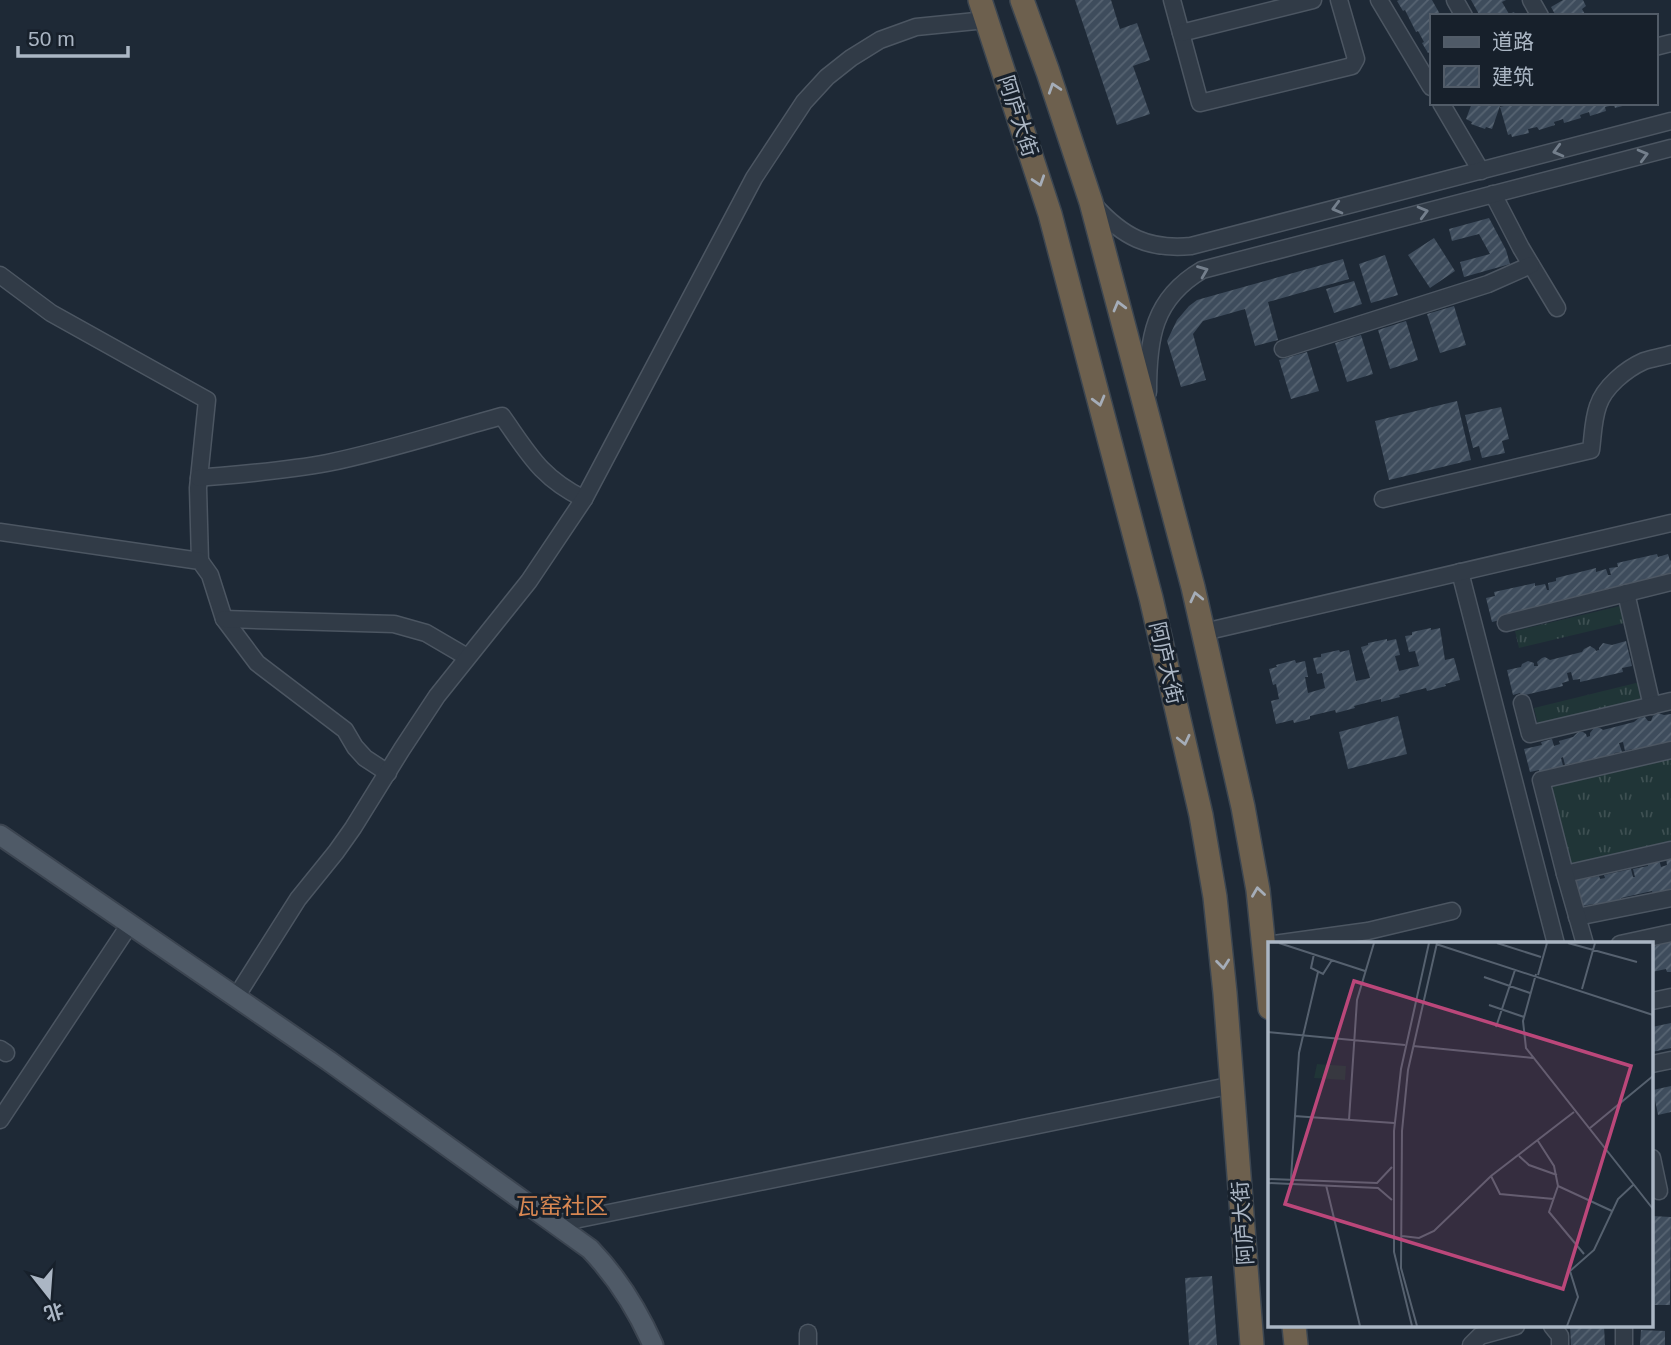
<svg xmlns="http://www.w3.org/2000/svg" width="1671" height="1345" font-family="Arial,'Noto Sans SC',sans-serif">
  <defs>
    <pattern id="grass-tufts" width="24" height="20" patternUnits="userSpaceOnUse" patternTransform="scale(1.75)"><rect width="24" height="20" fill="#203537"/><path d="M3 7l-1-3M5 7V3M7 7l1-3M15 17l-1-3M17 17v-4M19 17l1-3" fill="none" stroke="#3e5052"/></pattern>
    <pattern id="building-hatch" width="6" height="6" patternUnits="userSpaceOnUse" patternTransform="scale(1.75)"><rect width="6" height="6" fill="#3e4c5c"/><path d="M-1 1l2-2M0 6l6-6M5 7l2-2" fill="none" stroke="#576472"/></pattern>
  </defs>
  <rect width="100%" height="100%" fill="#1e2936"/>
  <g fill="url(#grass-tufts)">
    <polygon points="1620,606 1624,623 1519,648 1515,631"/>
    <polygon points="1640,682 1644,700 1538,725 1534,708"/>
    <polygon points="1671,758 1671,842 1573,864 1570,862 1551,786"/>
  </g>
  <g fill="url(#building-hatch)">
    <polygon points="1075,0 1111,0 1120,29 1137,23 1150,60 1133,66 1150,114 1117,125"/>
    <polygon points="1399,0 1432,0 1441,16 1431,16 1431,51 1428,53 1422,43 1424,42 1418,31 1416,32 1405,10 1403,11 1397,1"/>
    <polygon points="1471,0 1506,0 1502,2 1509,14 1514,12 1516,16 1480,16"/>
    <polygon points="1563,0 1583,0 1586,6 1582,9 1586,16 1556,16 1551,7"/>
    <polygon points="1472,103 1501,103 1492,129 1486,127 1485,129 1471,124 1472,122 1466,119"/>
    <polygon points="1515,103 1630,103 1630,104 1615,108 1614,105 1605,107 1606,111 1590,116 1589,112 1580,115 1581,118 1564,123 1563,119 1554,122 1555,125 1539,130 1537,127 1528,129 1529,133 1512,137 1511,134 1508,135 1500,107"/>
    <polygon points="1489,218 1506,250 1510,264 1464,277 1460,262 1490,254 1479,234 1452,241 1449,229"/>
    <polygon points="1434,238 1455,271 1430,288 1408,255"/>
    <polygon points="1385,255 1398,295 1371,303 1359,264"/>
    <polygon points="1343,259 1349,279 1268,302 1278,340 1255,346 1245,309 1203,321 1193,334 1206,380 1181,387 1167,341 1177,320 1189,306 1197,300"/>
    <polygon points="1354,281 1362,304 1334,313 1326,289"/>
    <polygon points="1454,306 1466,345 1440,353 1427,314"/>
    <polygon points="1406,321 1418,360 1390,369 1378,330"/>
    <polygon points="1361,335 1373,374 1347,382 1335,343"/>
    <polygon points="1307,352 1319,391 1291,399 1279,360"/>
    <polygon points="1457,401 1471,460 1389,480 1375,421"/>
    <polygon points="1501,407 1509,439 1502,441 1505,453 1482,458 1479,446 1473,448 1465,415"/>
    <polygon points="1657,554 1658,557 1668,554 1670,561 1671,560 1671,579 1492,622 1486,598 1495,596 1494,592 1535,583 1535,586 1545,584 1547,590 1549,590 1548,583 1556,581 1556,578 1596,568 1596,572 1606,569 1608,575 1611,575 1609,568 1618,567 1617,563"/>
    <polygon points="1431,628 1431,630 1440,628 1445,660 1454,658 1460,680 1445,684 1446,686 1427,691 1426,688 1399,695 1400,697 1381,702 1381,699 1354,706 1355,708 1336,713 1335,710 1310,716 1310,719 1294,723 1293,720 1276,724 1271,701 1279,699 1276,684 1273,685 1269,669 1277,667 1276,665 1295,660 1296,663 1305,661 1308,677 1305,677 1308,693 1325,688 1322,673 1317,674 1313,658 1321,657 1321,654 1339,650 1340,652 1349,650 1356,681 1370,678 1361,647 1368,645 1368,643 1387,639 1387,641 1396,639 1400,655 1395,656 1399,671 1419,666 1415,651 1409,652 1405,636 1412,635 1412,632"/>
    <polygon points="1626,641 1632,666 1622,668 1623,672 1580,682 1580,679 1573,680 1571,672 1567,673 1569,681 1562,683 1563,686 1521,696 1520,693 1513,695 1507,670 1521,667 1522,664 1528,661 1534,663 1534,666 1538,666 1537,662 1542,658 1545,657 1550,660 1582,652 1584,649 1590,646 1595,649 1596,651 1599,650 1599,648 1603,643 1612,645"/>
    <polygon points="1658,713 1664,715 1671,714 1671,743 1633,752 1632,749 1625,751 1623,742 1619,743 1622,752 1614,753 1615,757 1573,767 1573,763 1565,765 1563,757 1561,758 1564,769 1540,774 1539,770 1530,772 1524,749 1542,745 1541,742 1552,739 1554,746 1560,744 1559,741 1573,737 1578,732 1583,732 1586,734 1587,737 1590,736 1590,733 1594,728 1600,728 1603,730 1634,722 1639,718 1645,717 1648,721 1651,721 1653,716"/>
    <polygon points="1398,716 1407,754 1348,769 1339,732"/>
    <polygon points="1671,857 1671,890 1653,894 1652,891 1621,898 1622,900 1593,906 1593,904 1576,907 1573,881 1599,876 1600,879 1605,878 1604,875 1631,869 1633,877 1635,877 1633,869 1648,866 1647,862 1659,859 1661,867 1667,865 1666,858"/>
    <polygon points="1671,938 1671,972 1667,972 1666,969 1652,972 1652,946 1662,944 1661,940"/>
    <polygon points="1671,1023 1671,1048 1652,1052 1652,1027"/>
    <polygon points="1671,1086 1671,1112 1658,1115 1653,1090"/>
    <polygon points="1652,1216 1671,1217 1670,1305 1652,1305"/>
    <polygon points="1212,1276 1217,1345 1189,1345 1185,1278"/>
    <polygon points="1570,1326 1604,1326 1605,1345 1571,1345"/>
    <polygon points="1641,1330 1665,1331 1665,1345 1640,1345"/>
  </g>
  <g fill="none" stroke-linecap="round" stroke-linejoin="round">
    <defs>
      <g id="minor">
        <polyline points="1172,0 1200,103 1352,66 1356,59 1339,0"/>
        <polyline points="1379,0 1431,87"/>
        <polyline points="1455,0 1464,16"/>
        <polyline points="1531,0 1540,16"/>
        <polyline points="1181,33 1313,0"/>
        <polyline points="1655,47 1671,43"/>
        <polyline points="1441,103 1481,171"/>
        <polyline points="1493,194 1521,248 1557,308"/>
        <path d="M1094,205c29,32 54,45 97,41l480,-125"/>
        <polyline points="0,275 51,313 207,400 198,488 200,561"/>
        <polyline points="1283,349 1488,284 1531,265"/>
        <path d="M1148,392c0,-54 5,-93 54,-122l469,-122"/>
        <path d="M199,478c43,-4 86,-7 128,-15 59,-12 117,-31 175,-47 27,38 38,61 82,83"/>
        <path d="M1383,499l208,-49c2,-15 2,-30 7,-44 6,-19 28,-37 46,-45 9,-3 18,-4 27,-7"/>
        <polyline points="0,532 200,561 210,575 224,619 257,663 345,730 355,747 365,758 388,773"/>
        <polyline points="1460,572 1556,944"/>
        <polyline points="1626,593 1652,706"/>
        <polyline points="224,619 394,624 426,633 467,657"/>
        <polyline points="1506,623 1671,582"/>
        <polyline points="1204,632 1671,523"/>
        <polyline points="1522,703 1530,734 1671,701"/>
        <polyline points="1565,874 1671,850"/>
        <polyline points="1577,917 1671,898"/>
        <polyline points="1274,944 1368,931 1452,911"/>
        <polyline points="1585,944 1565,874 1541,780 1671,750"/>
        <polyline points="1620,944 1671,933"/>
        <polyline points="236,997 298,899 336,852 353,828 402,749 437,696 529,581 584,499 754,178 804,102 827,77 851,58 880,40 916,27 986,20"/>
        <polyline points="1652,1001 1671,997"/>
        <polyline points="0,1049 6,1053"/>
        <polyline points="1652,1064 1671,1060"/>
        <polyline points="0,1120 130,924"/>
        <polyline points="1652,1158 1659,1191"/>
        <polyline points="555,1224 1233,1085"/>
        <polyline points="1552,1326 1560,1336 1560,1345"/>
        <polyline points="1624,1326 1624,1345"/>
        <polyline points="808,1345 808,1333"/>
        <polyline points="1471,1345 1480,1336 1516,1326"/>
      </g>
      <path id="major" d="M0,835l329,226 261,188c27,28 47,60 63,96"/>
      <g id="highway">
        <polyline points="980,0 1050,214 1151,598 1201,815 1215,897 1225,993 1252,1345"/>
        <polyline points="1022,0 1048,72 1091,202 1193,587 1243,807 1258,890 1270,1008"/>
        <polyline points="1294,1326 1296,1345"/>
      </g>
    </defs>
    <use href="#minor" stroke="#4c5662" stroke-width="19"/>
    <use href="#major" stroke="#3b4450" stroke-width="23"/>
    <use href="#highway" stroke="#3c4651" stroke-width="26"/>
    <use href="#minor" stroke="#313b47" stroke-width="16"/>
    <use href="#major" stroke="#4f5a67" stroke-width="19"/>
    <use href="#highway" stroke="#6d604e" stroke-width="23"/>
  </g>
  <defs><path id="oneway-chevron" d="M-2-3.5L2.5 0L-2 3.5" fill="none" stroke-width="1.6" stroke-linecap="round" stroke-linejoin="round" transform="scale(1.75)"/></defs>
  <g stroke="#a5adb8">
    <use href="#oneway-chevron" transform="translate(1054 88) rotate(-108)"/>
    <use href="#oneway-chevron" transform="translate(1039 181) rotate(72)"/>
    <use href="#oneway-chevron" transform="translate(1119 306) rotate(-105)"/>
    <use href="#oneway-chevron" transform="translate(1099 401) rotate(75)"/>
    <use href="#oneway-chevron" transform="translate(1196 597) rotate(-103)"/>
    <use href="#oneway-chevron" transform="translate(1184 740) rotate(77)"/>
    <use href="#oneway-chevron" transform="translate(1258 892) rotate(-98)"/>
    <use href="#oneway-chevron" transform="translate(1223 964) rotate(84)"/>
  </g>
  <g stroke="#747f8c">
    <use href="#oneway-chevron" transform="translate(1558 151) rotate(165)"/>
    <use href="#oneway-chevron" transform="translate(1643 155) rotate(-15)"/>
    <use href="#oneway-chevron" transform="translate(1337 208) rotate(165)"/>
    <use href="#oneway-chevron" transform="translate(1423 212) rotate(-15)"/>
    <use href="#oneway-chevron" transform="translate(1203 271) rotate(-22)"/>
  </g>
  <g text-anchor="middle" stroke-width="6" stroke-linejoin="round" paint-order="stroke">
    <g font-size="21" fill="#abb6c4" stroke="#17202b">
      <text transform="translate(1018 116) rotate(72)" y="7">阿庐大街</text>
      <text transform="translate(1166 663) rotate(77)" y="7">阿庐大街</text>
      <text transform="translate(1243 1223) rotate(-94)" y="7">阿庐大街</text>
    </g>
    <g font-size="23" fill="#d88752" stroke="#17202b">
      <text x="562" y="1214">瓦窑社区</text>
    </g>
  </g>
  <g transform="translate(1268 942)">
    <rect width="385" height="385" fill="#1e2936"/>
    <path d="M49,122l29,2 -1,14 -31,-2z" fill="#203537"/>
    <path fill="none" stroke="#56616f" stroke-width="2" d="M11,1l86,28M229,1l44,14M300,1l69,19M168,2l217,71M46,12l-3,14 12,6 9,-14M268,32l-13,47 3,27 127,161M270,33l9,-32M216,35l46,16M314,47l13,-46M221,63l35,12M228,85l19,-57M0,90l137,13M145,104l120,12M26,174l100,7M81,178l8,-120 17,-57M322,186l63,-52M270,199l16,25 4,20 54,25M251,214l10,9 28,10M223,234l9,18 54,5M0,237l109,4 15,-16M23,237l8,-126 19,-81M0,241l110,5 14,12M58,243l34,141M290,244l-9,26 35,42M134,294l17,2 15,-7 57,-55 83,-64M144,384l-18,-74v-121l7,-62 28,-126M149,384l-16,-58 1,-137 6,-61 29,-127M299,384l11,-29 -8,-26 24,-21 24,-51 15,-14"/>
    <path fill="#bb477a" fill-opacity="0.15" stroke="#bb477a" stroke-width="3.5" d="M86,39l277,85 -68,223 -278,-85z"/>
    <rect width="385" height="385" fill="none" stroke="#abb6c4" stroke-width="3.5"/>
  </g>
  <rect x="1430" y="14" width="228" height="91" fill="#17202b" stroke="#525c68" stroke-width="2"/>
  <rect x="1444" y="37" width="35" height="10" fill="#4f5a67" stroke="#525c68" stroke-width="2"/>
  <text x="1492" y="49" font-size="21" fill="#abb6c4">道路</text>
  <rect x="1444" y="66" width="35" height="21" fill="url(#building-hatch)" stroke="#525c68" stroke-width="2"/>
  <text x="1492" y="84" font-size="21" fill="#abb6c4">建筑</text>
  <g transform="translate(49 1296) rotate(163)" stroke="#17202b" stroke-width="5" paint-order="stroke">
  <path d="M0-5L12 26L0 18L-12 26Z" fill="#abb6c4"/>
  <text y="-10" font-size="19" font-weight="bold" text-anchor="middle" fill="#abb6c4">北</text>
  </g>
  <path d="M18 46v10h110v-10" fill="none" stroke="#abb6c4" stroke-width="3.5"/>
  <text x="28" y="46" font-size="21" fill="#abb6c4" stroke="#17202b" stroke-width="5" paint-order="stroke">50 m</text>
</svg>
